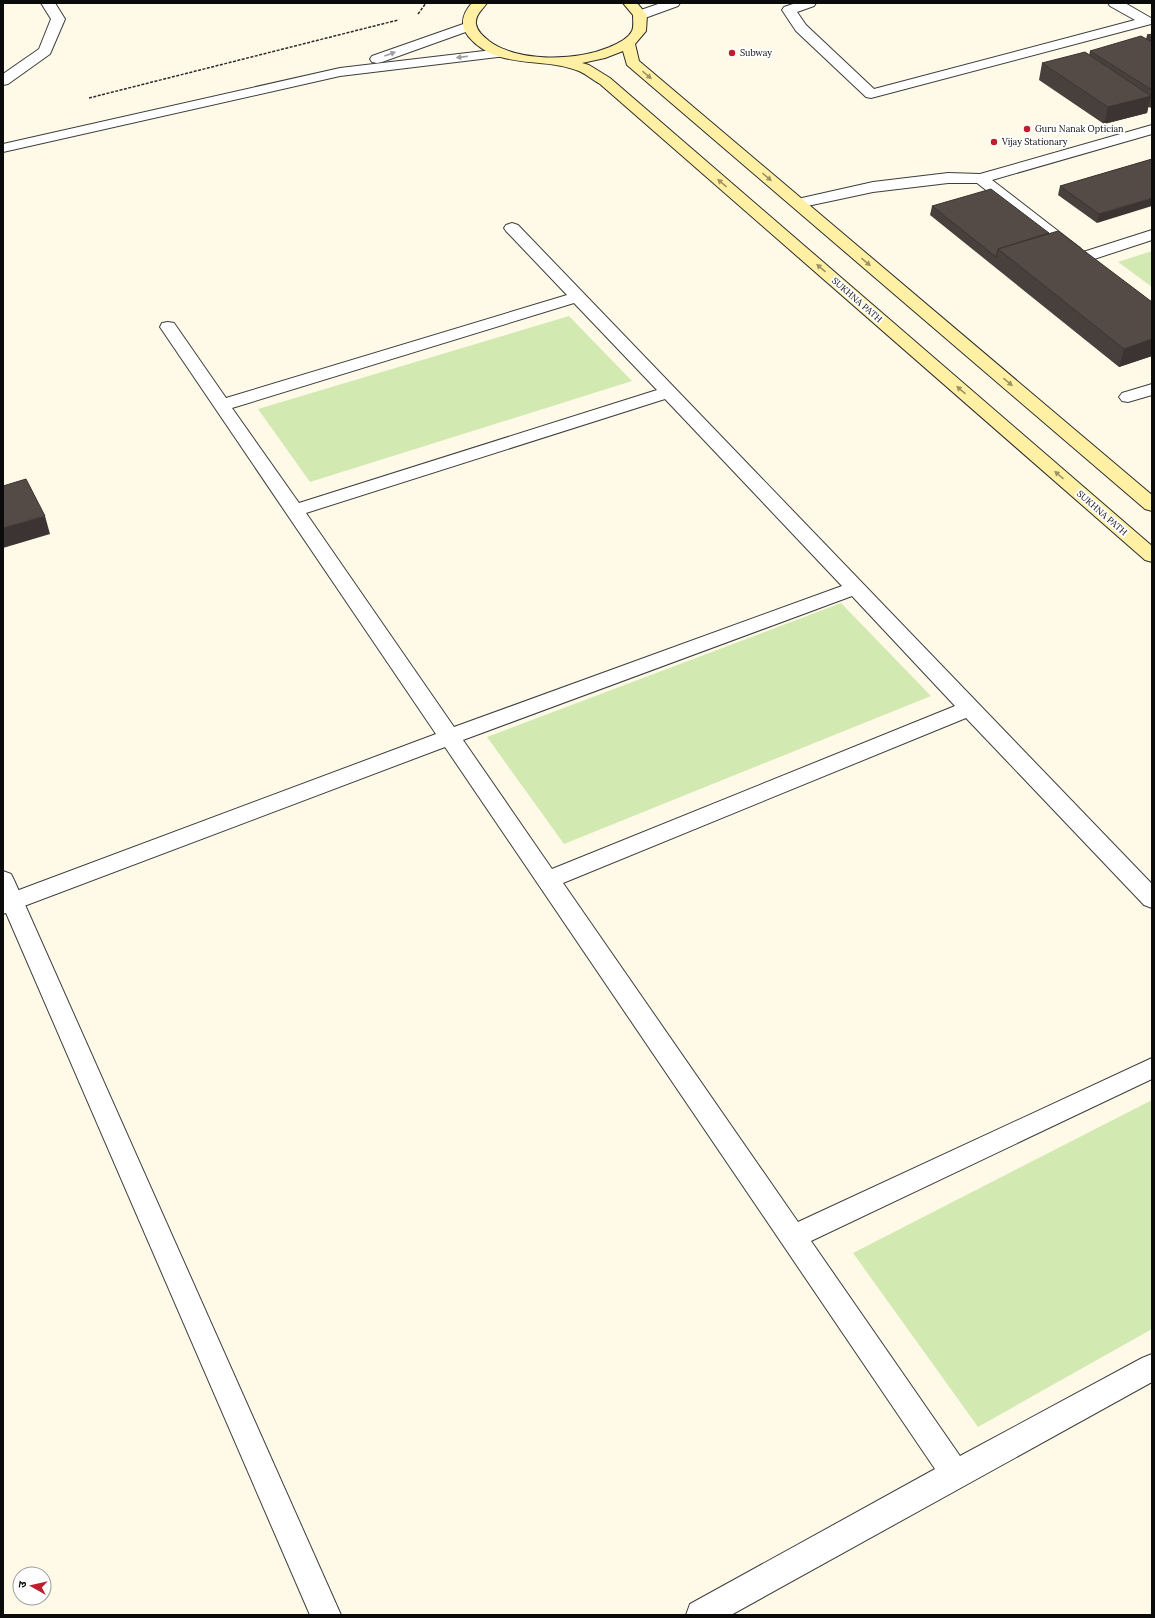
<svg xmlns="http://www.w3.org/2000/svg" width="1155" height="1618" font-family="Lora,'Noto Sans Devanagari',serif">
  <rect width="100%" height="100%" fill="#fff9e8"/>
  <g fill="#d2eab1">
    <polygon points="1152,251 1152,287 1118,262"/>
    <polygon points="569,316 632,381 310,482 258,409"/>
    <polygon points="841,603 931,696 564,844 487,737"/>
    <polygon points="1152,1100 1152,1329 978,1427 853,1253"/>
  </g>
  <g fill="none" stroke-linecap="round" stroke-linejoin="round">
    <defs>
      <polygon id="service" points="796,3 816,3 814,6 797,12 806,25 874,89 1135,20 1110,6 1108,3 1125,3 1151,18 1152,22 1151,24 871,98 866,97 796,31 782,10 784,7"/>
      <g id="minor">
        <polygon points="41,3 55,3 65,19 50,54 8,84 3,85 3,74 39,49 51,19"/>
        <polygon points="1152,125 1152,134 992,180 1080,248 1082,251 1080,253 1152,230 1152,240 1082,263 1076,261 1074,258 1076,255 1068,254 977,183 948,183 873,192 798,208 793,206 790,203 793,200 873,182 948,173 980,174"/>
        <path d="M512,223l6,2 634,659v24l-8,-3 -178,-187 -403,165 235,339 354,-164v21l-341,162 149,215 182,-98 10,-4v28l-421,233h-45l4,-11 245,-135 -490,-722 -442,167v-18l433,-162 -276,-407 2,-4 6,-1 6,1 52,75 341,-103 -61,-64 -2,-3 2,-3zM574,303l83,87 -358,113 -67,-95zM665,399l177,187 -388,141 -148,-214zM852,596l103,110 -403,163 -89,-129z"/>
        <polygon points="1152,384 1152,395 1128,402 1122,401 1119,397 1122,393"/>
      </g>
      <g id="tertiary">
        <polygon points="661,3 680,3 678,6 645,18 635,18 633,15 635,12"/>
        <polygon points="469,22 474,23 476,26 474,29 382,62 377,63 372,62 370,59 372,56"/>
        <polygon points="501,49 506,50 508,53 506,56 340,76 3,152 3,144 340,68"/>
        <polygon points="3,871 11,874 14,880 341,1615 310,1615 3,906"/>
      </g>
      <path id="secondary" d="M472,3h15c-5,7 -12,12 -11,21 1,7 7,12 13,17 30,22 87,20 121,6 8,-4 18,-8 22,-16 2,-4 1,-11 1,-16l-10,-12h14l10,12 -1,16 -11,13 4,17 513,434v16l-7,-2 -518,-444 -4,-14 -18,7 -23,5 7,2 21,13 542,468v16l-7,-2 -545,-476c-7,-4 -14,-10 -21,-13 -37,-15 -82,0 -111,-35 -9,-12 -5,-23 4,-33z"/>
    </defs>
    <use href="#service" stroke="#3e3e3e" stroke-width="2"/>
    <use href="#minor" stroke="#3e3e3e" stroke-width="2"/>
    <use href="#tertiary" stroke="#3e3e3e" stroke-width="2"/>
    <use href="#secondary" stroke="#2d2d2d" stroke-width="2"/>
    <g stroke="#2d2d2d" stroke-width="1.5" stroke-dasharray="3 1.5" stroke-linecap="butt">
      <polyline points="418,14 426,3"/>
      <polyline points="89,98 398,20"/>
    </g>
    <use href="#service" fill="#fff" fill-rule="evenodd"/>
    <use href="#minor" fill="#fff" fill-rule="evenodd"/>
    <use href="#tertiary" fill="#fff" fill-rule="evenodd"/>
    <use href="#secondary" fill="#fff0a3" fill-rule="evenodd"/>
  </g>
  <g fill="#48403d">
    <polygon points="1152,34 1152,108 1148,107 1147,113 1104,124 1039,80 1042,63 1089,55 1090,51 1146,39 1147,35"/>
    <polygon points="1152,159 1097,223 1058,195 1060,186"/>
    <polygon points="932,206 1049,233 1152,302 1152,356 1119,367 930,215"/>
  </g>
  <g fill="#3b3432">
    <polygon points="1151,96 1147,113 1104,124 1108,107"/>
    <polygon points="1152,198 1152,206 1097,223 1099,214"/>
    <polygon points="1152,339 1152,356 1119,367 1124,349"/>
    <polygon points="45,516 50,534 3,548 3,528"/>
  </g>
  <g fill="#544b47" stroke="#3b3432">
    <polygon points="1152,34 1152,38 1147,35"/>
    <polygon points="1141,36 1152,42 1152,90 1090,51"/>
    <polygon points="1085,52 1151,96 1108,107 1042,63"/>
    <polygon points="1152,159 1152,198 1099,214 1060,186"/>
    <polygon points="991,189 1049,233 998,249 996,257 932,206"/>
    <polygon points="1058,231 1152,302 1152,339 1124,349 998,249"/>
    <polygon points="26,479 45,516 3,528 3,486"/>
  </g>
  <defs><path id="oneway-solid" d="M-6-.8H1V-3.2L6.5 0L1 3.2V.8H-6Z"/></defs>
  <g fill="#9d9d9d">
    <use href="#oneway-solid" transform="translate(390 54) rotate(-20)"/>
    <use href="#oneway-solid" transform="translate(462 57) rotate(173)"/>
  </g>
  <g fill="#9d9466">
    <use href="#oneway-solid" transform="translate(647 75) rotate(40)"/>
    <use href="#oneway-solid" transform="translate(767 177) rotate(40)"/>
    <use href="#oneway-solid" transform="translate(722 183) rotate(-139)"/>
    <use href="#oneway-solid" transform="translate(866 262) rotate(40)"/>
    <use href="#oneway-solid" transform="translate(821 268) rotate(-139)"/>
    <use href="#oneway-solid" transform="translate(1008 382) rotate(40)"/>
    <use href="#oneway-solid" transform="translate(961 390) rotate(-139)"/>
    <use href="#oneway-solid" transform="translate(1059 475) rotate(-139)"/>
  </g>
  <g fill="#bf1e2e" stroke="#fff" stroke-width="1.5">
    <circle cx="732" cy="53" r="4"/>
    <circle cx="1027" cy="129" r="4"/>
    <circle cx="994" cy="142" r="4"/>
  </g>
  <g text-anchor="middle" stroke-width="4" stroke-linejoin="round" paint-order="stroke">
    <g font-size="9" fill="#0b0b0b" stroke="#fff" text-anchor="start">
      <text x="740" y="56">Subway</text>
      <text x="1035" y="132">Guru Nanak Optician</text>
      <text x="1002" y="145">Vijay Stationary</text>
    </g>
    <g font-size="9" fill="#0b0b0b" stroke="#fff">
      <text transform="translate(857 300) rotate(41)" y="3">SUKHNA PATH</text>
      <text transform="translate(1102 513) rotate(41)" y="3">SUKHNA PATH</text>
    </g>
  </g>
  <rect width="1155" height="1618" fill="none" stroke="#0b0b0b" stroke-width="8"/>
  <g transform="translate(32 1586) rotate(278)"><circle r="19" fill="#ffffff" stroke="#9d9d9d"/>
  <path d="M0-3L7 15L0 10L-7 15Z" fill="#bf1e2e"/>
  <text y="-6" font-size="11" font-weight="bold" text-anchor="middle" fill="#0b0b0b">उ</text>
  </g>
</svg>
